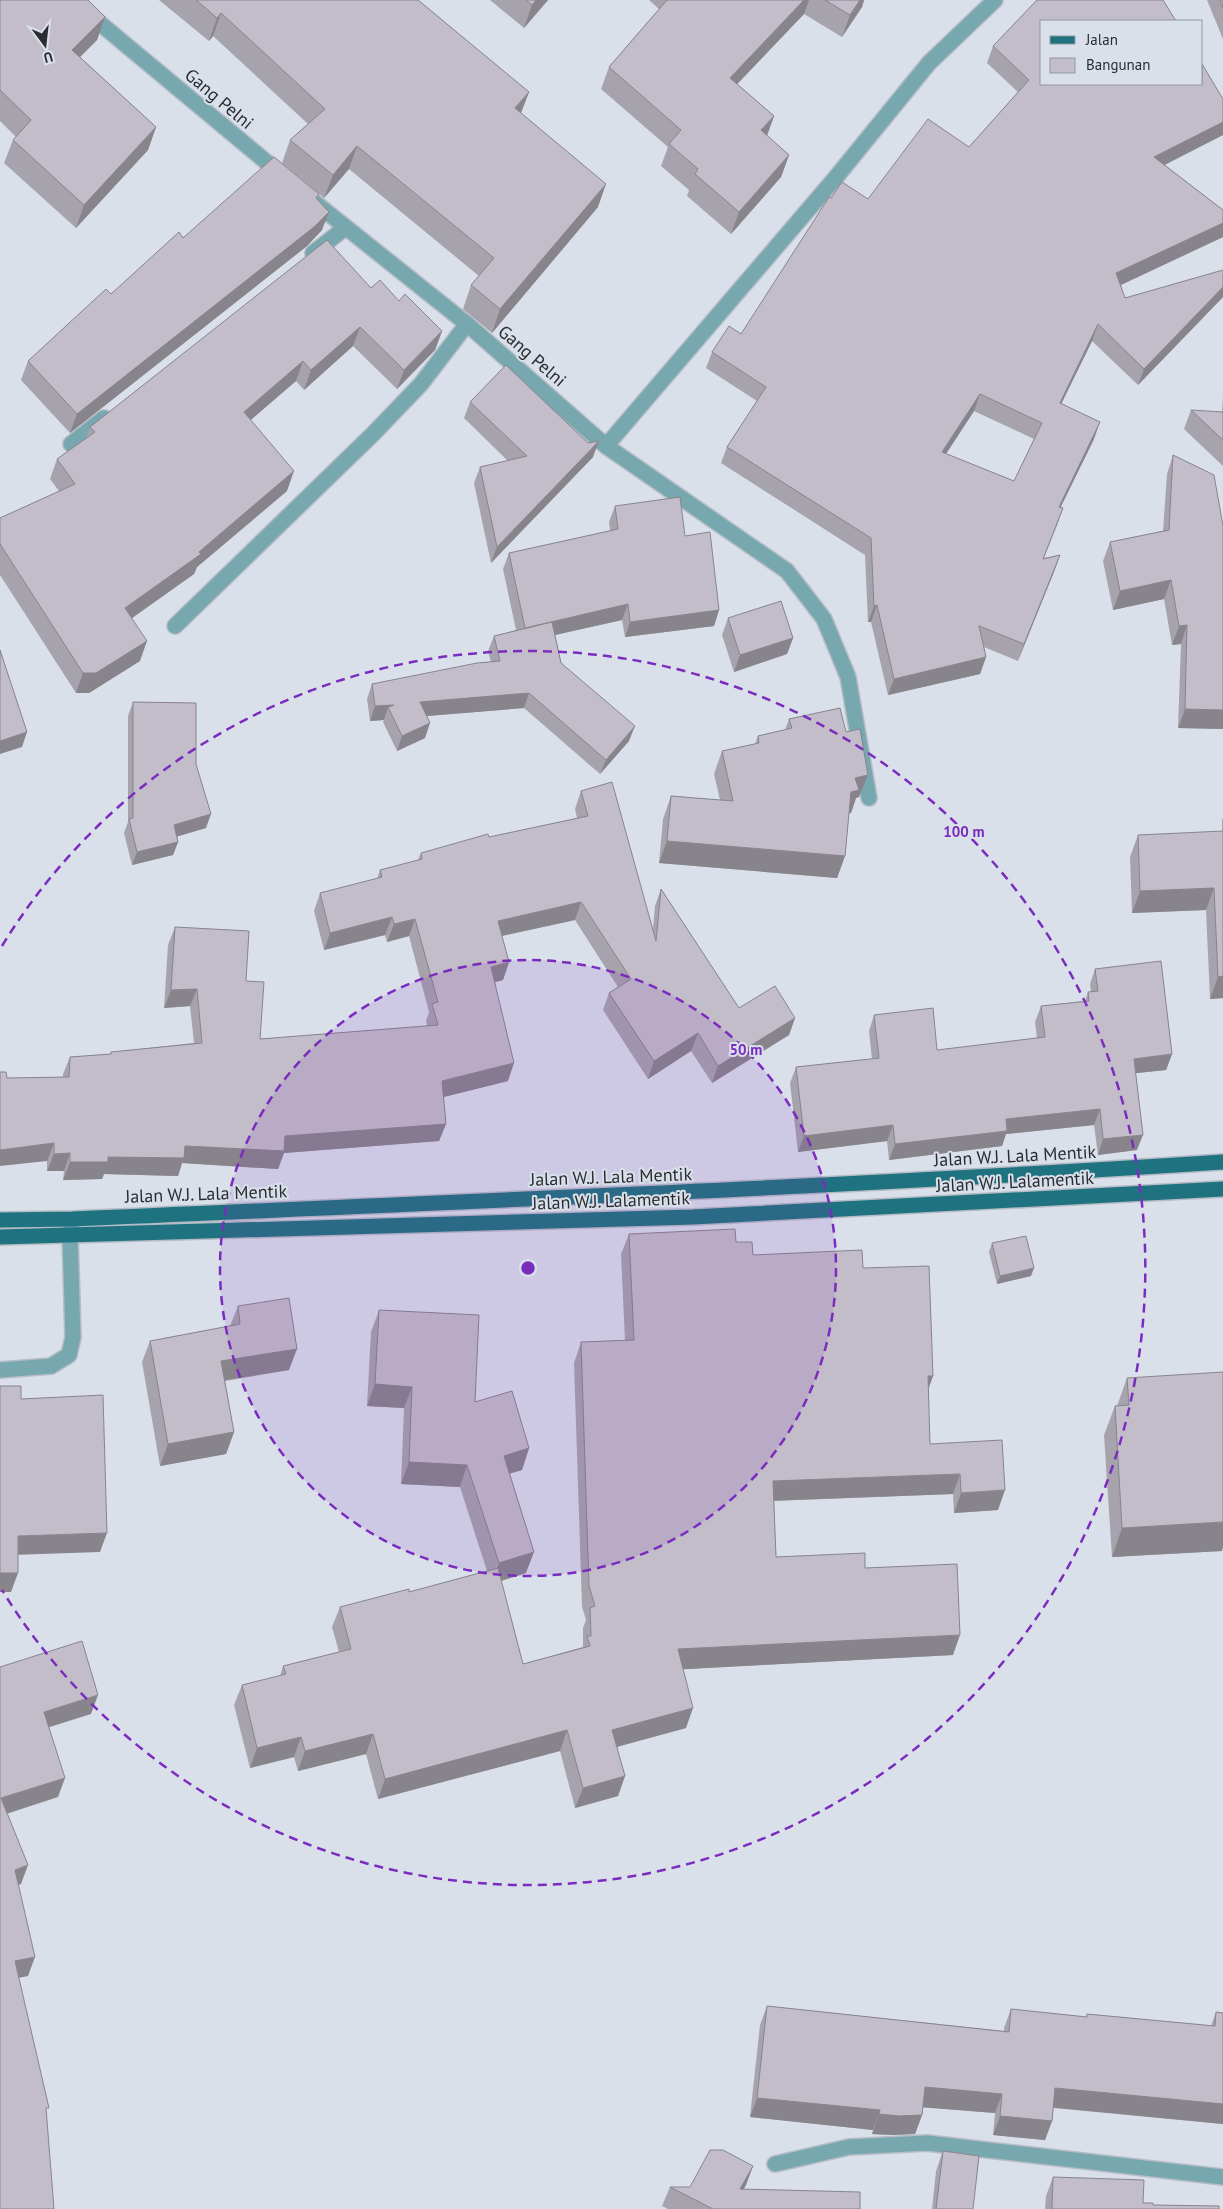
<svg xmlns="http://www.w3.org/2000/svg" width="1223" height="2209" font-family="'PT Sans',sans-serif">
  <rect width="100%" height="100%" fill="#d9e0ea"/>
  <g fill="none" stroke-linecap="round" stroke-linejoin="round">
    <defs>
      <polyline id="lane" points="0,1370 51,1366 69,1355 73,1337 70,1235 72,1223"/>
      <g id="street">
        <polyline points="72,0 282,175"/>
        <polyline points="313,201 467,324 606,446 787,571 824,619 848,677 869,798"/>
        <polyline points="313,253 345,228"/>
        <polyline points="71,444 104,418"/>
        <polyline points="606,446 837,176 929,63 995,0"/>
        <polyline points="175,626 373,434 421,384 467,324"/>
        <polyline points="775,2164 849,2147 927,2143 1223,2177"/>
      </g>
      <g id="primary">
        <path d="M0,1220l72,-1c384,-17 768,-32 1151,-57"/>
        <polyline points="0,1237 693,1217 1223,1189"/>
      </g>
    </defs>
    <use href="#lane" stroke="#b6bcc5" stroke-width="18"/>
    <use href="#street" stroke="#b6bcc5" stroke-width="18"/>
    <use href="#primary" stroke="#b6bcc5" stroke-width="18"/>
    <use href="#lane" stroke="#77a7af" stroke-width="15"/>
    <use href="#street" stroke="#77a7af" stroke-width="15"/>
    <use href="#primary" stroke="#1f7380" stroke-width="15"/>
  </g>
  <g fill="#a7a3ac" fill-rule="evenodd">
    <polygon points="0,0 105,17 97,40 80,57 156,127 148,150 76,228 4,163 13,140 16,137 0,121"/>
    <polygon points="159,0 418,0 529,92 521,113 598,207 492,333 463,309 471,285 479,276 349,169 324,198 282,163 290,140 308,124 213,36 209,41"/>
    <polygon points="490,0 548,0 524,28"/>
    <polygon points="649,0 864,0 862,7 842,37 804,14 737,84 774,116 767,136 789,155 781,177 731,234 687,196 689,190 661,166 668,147 601,89 609,67 659,9"/>
    <polygon points="1207,0 1223,0 1223,39"/>
    <path d="M993,46l230,89 -58,30 58,45v27l-102,48 4,13 98,-28v27l-85,88 -46,-44 -31,62 33,36 -34,68 3,1 -20,50 17,-3 -42,106 -34,-14 2,10 -6,17 -92,21 -17,-73h-3l-3,-67 -144,-92 6,-16 30,-46 -51,-33 6,-16 29,-18 90,-136 37,1 101,-52 49,-55 -31,-29zM974,411l60,28 -20,42 -68,-27z"/>
    <polygon points="319,194 317,199 322,230 307,246 70,433 21,380 28,361 111,294 183,238"/>
    <polygon points="371,288 399,301 442,331 435,350 397,389 353,346 304,390 296,381 250,420 287,491 197,567 194,574 132,618 140,661 89,693 76,693 0,575 0,518 59,491 50,479 57,459 86,438 90,427"/>
    <polygon points="1223,396 1223,466 1184,429 1191,410 1222,412"/>
    <polygon points="470,402 593,457 491,563 474,483 480,467 508,461 464,418"/>
    <polygon points="1173,455 1223,729 1178,728 1181,644 1172,645 1164,599 1113,610 1103,561 1110,542 1163,531 1167,474"/>
    <polygon points="615,506 685,536 719,610 714,626 625,637 622,620 555,635 561,663 629,741 600,774 524,708 427,716 425,738 397,751 383,722 384,720 370,721 367,699 372,684 491,662 488,651 494,636 516,630 503,569 509,553 610,531 609,522"/>
    <polygon points="728,618 793,638 787,654 734,672 722,635"/>
    <polygon points="133,702 196,764 206,828 177,836 178,842 173,855 132,865 124,833 128,822 128,716"/>
    <polygon points="789,719 859,797 856,798 851,813 849,813 845,856 837,878 659,863 663,819 671,796 720,800 714,774 722,751 755,744 758,736 785,730"/>
    <polygon points="581,791 653,928 655,906 661,889 739,1008 795,1018 789,1035 712,1083 691,1051 648,1079 603,1010 609,993 618,987 575,920 502,936 509,962 503,980 495,982 508,1081 443,1097 446,1124 439,1141 284,1153 278,1169 182,1163 178,1176 104,1174 102,1179 63,1180 64,1171 47,1171 47,1161 7,1078 63,1077 63,1074 70,1057 110,1054 111,1052 194,1043 190,1006 164,1008 168,945 175,927 246,981 260,1039 427,1026 426,1021 429,1012 409,936 387,942 385,935 324,950 314,911 320,893 377,879 380,870 418,860 421,853 577,818 575,809"/>
    <polygon points="1223,818 1223,998 1210,999 1206,910 1132,913 1130,857 1138,835 1222,832 1222,820"/>
    <polygon points="1095,969 1172,1054 1166,1070 1136,1073 1137,1150 1098,1155 1094,1125 1006,1134 1002,1146 889,1160 887,1141 798,1152 790,1083 796,1067 872,1059 869,1031 874,1015 937,1050 1037,1038 1035,1022 1041,1006 1085,1001 1088,992 1091,992 1090,984"/>
    <polygon points="629,1234 736,1242 753,1255 863,1268 933,1376 928,1389 930,1444 998,1510 954,1513 953,1494 774,1501 776,1557 865,1568 953,1655 683,1669 686,1728 617,1747 625,1776 618,1796 575,1808 560,1751 378,1799 366,1754 298,1771 294,1757 250,1768 234,1705 242,1685 280,1676 283,1666 339,1652 332,1627 340,1607 409,1592 487,1571 460,1487 401,1484 404,1408 367,1406 371,1332 379,1310 475,1402 529,1448 522,1470 509,1474 526,1573 501,1581 523,1664 583,1647 583,1628 586,1620 582,1607 574,1363 581,1342 625,1341 621,1254"/>
    <polygon points="992,1243 1031,1276 997,1284 989,1252"/>
    <polygon points="238,1306 289,1370 225,1381 234,1432 226,1454 160,1466 142,1362 150,1341 230,1326"/>
    <polygon points="1127,1378 1222,1551 1112,1557 1104,1435 1115,1406 1117,1406"/>
    <polygon points="767,2006 1004,2031 1004,2028 1011,2009 1086,2017 1087,2014 1211,2026 1216,2012 1223,2013 1223,2124 1053,2108 1052,2121 1045,2140 993,2135 995,2113 923,2107 922,2115 915,2134 892,2135 872,2134 873,2130 750,2117 760,2025"/>
    <polygon points="943,2151 973,2209 932,2209 936,2171"/>
    <polygon points="753,2166 744,2189 860,2209 668,2209 662,2206 670,2187 690,2187"/>
    <polygon points="1053,2177 1143,2203 1153,2205 1219,2209 1045,2209 1046,2196"/>
  </g>
  <g fill="#88848c">
    <polygon points="536,0 548,0 524,28 532,5"/>
    <polygon points="804,0 809,0 804,14 722,100 730,78"/>
    <polygon points="860,0 864,0 862,7 842,37 850,15"/>
    <polygon points="221,13 213,36 209,41 217,18"/>
    <polygon points="105,17 97,40 64,73 72,50"/>
    <polygon points="529,92 520,115 515,108"/>
    <polygon points="774,116 766,138 761,130"/>
    <polygon points="1223,122 1223,135 1148,173 1154,157"/>
    <polygon points="156,127 148,150 76,228 84,205"/>
    <polygon points="357,146 349,169 324,198 333,175"/>
    <polygon points="789,155 781,177 731,234 739,212"/>
    <polygon points="606,184 598,207 492,333 500,309"/>
    <polygon points="329,212 322,230 307,246 70,433 77,414"/>
    <polygon points="1223,223 1223,237 1110,290 1116,273"/>
    <polygon points="1223,287 1223,297 1138,385 1144,369"/>
    <polygon points="1098,324 1092,341 1054,419 1060,403"/>
    <polygon points="360,327 353,346 304,390 311,370"/>
    <polygon points="442,331 435,350 397,389 404,370"/>
    <polygon points="303,361 296,381 237,432 244,412"/>
    <polygon points="980,394 974,411 936,469 942,452"/>
    <polygon points="1100,422 1094,439 1053,523 1059,507"/>
    <polygon points="599,441 593,457 491,563 497,547"/>
    <polygon points="294,471 287,491 197,567 194,574 118,628 125,608 199,552"/>
    <polygon points="1063,508 1057,525 1037,575 1043,559"/>
    <polygon points="1060,555 1054,572 1018,661 1024,644"/>
    <polygon points="1171,580 1164,599 1113,610 1120,591"/>
    <polygon points="628,604 622,620 519,643 525,628"/>
    <polygon points="877,605 871,622 868,622 874,606"/>
    <polygon points="719,610 714,626 625,637 630,622"/>
    <polygon points="1187,625 1181,644 1172,645 1179,626"/>
    <polygon points="793,638 787,654 734,672 740,655"/>
    <polygon points="147,641 140,661 89,693 76,693 83,673"/>
    <polygon points="986,657 980,674 888,695 894,679"/>
    <polygon points="529,693 524,708 415,717 420,702"/>
    <polygon points="394,705 388,707 384,720 370,721 375,706"/>
    <polygon points="1185,709 1223,710 1223,729 1178,728"/>
    <polygon points="430,723 425,738 397,751 402,736"/>
    <polygon points="635,726 629,741 600,774 606,760"/>
    <polygon points="27,732 22,747 0,754 0,741"/>
    <polygon points="868,775 859,797 856,798 851,813 843,815 855,778"/>
    <polygon points="211,814 206,828 169,839 174,825"/>
    <polygon points="667,841 845,856 837,878 659,863"/>
    <polygon points="178,842 173,855 132,865 137,852"/>
    <polygon points="1214,888 1206,910 1132,913 1140,891"/>
    <polygon points="581,902 575,920 492,938 498,921"/>
    <polygon points="392,917 385,935 324,950 330,933"/>
    <polygon points="415,919 409,936 387,942 394,924"/>
    <polygon points="509,962 503,980 485,985 491,967"/>
    <polygon points="1223,976 1223,998 1210,999 1218,977"/>
    <polygon points="197,989 190,1006 164,1008 171,990"/>
    <polygon points="795,1018 789,1035 712,1083 718,1066"/>
    <polygon points="698,1033 691,1051 648,1079 654,1061"/>
    <polygon points="1172,1054 1166,1070 1128,1074 1134,1059"/>
    <polygon points="514,1063 508,1081 436,1099 442,1081"/>
    <polygon points="1100,1109 1094,1125 1006,1134 1002,1146 889,1160 895,1144 1006,1119"/>
    <polygon points="446,1124 439,1141 284,1153 278,1169 182,1163 178,1176 104,1174 102,1179 63,1180 70,1162 185,1146 285,1136"/>
    <polygon points="893,1125 887,1141 798,1152 804,1136"/>
    <polygon points="1143,1135 1137,1150 1098,1155 1103,1139"/>
    <polygon points="54,1143 47,1161 0,1166 0,1150"/>
    <polygon points="70,1153 64,1171 47,1171 54,1154"/>
    <polygon points="1034,1268 1031,1276 997,1284 1000,1276"/>
    <polygon points="297,1349 289,1370 214,1382 221,1361"/>
    <polygon points="928,1376 933,1376 926,1396"/>
    <polygon points="375,1384 412,1387 404,1408 367,1406"/>
    <polygon points="234,1432 226,1454 160,1466 168,1444"/>
    <polygon points="529,1448 522,1470 496,1477 504,1456"/>
    <polygon points="409,1462 467,1465 460,1487 401,1484"/>
    <polygon points="960,1474 953,1494 766,1501 773,1481"/>
    <polygon points="1005,1490 998,1510 954,1513 961,1493"/>
    <polygon points="1223,1522 1223,1547 1222,1551 1112,1557 1122,1528"/>
    <polygon points="107,1533 100,1552 11,1555 18,1536"/>
    <polygon points="534,1552 526,1573 491,1584 499,1563"/>
    <polygon points="0,1573 18,1573 11,1592 0,1592"/>
    <polygon points="960,1635 953,1655 670,1670 678,1649"/>
    <polygon points="98,1695 91,1714 37,1731 44,1712"/>
    <polygon points="693,1708 686,1728 605,1750 612,1730"/>
    <polygon points="567,1730 560,1751 378,1799 385,1779"/>
    <polygon points="373,1734 366,1754 298,1771 305,1751"/>
    <polygon points="301,1737 294,1757 250,1768 257,1748"/>
    <polygon points="625,1776 618,1796 575,1808 583,1788"/>
    <polygon points="65,1778 58,1797 0,1816 1,1798"/>
    <polygon points="28,1865 21,1884 8,1889 15,1870"/>
    <polygon points="35,1957 28,1976 8,1980 15,1961"/>
    <polygon points="925,2087 1002,2094 995,2113 918,2107"/>
    <polygon points="1055,2088 1223,2104 1223,2124 1048,2107"/>
    <polygon points="757,2098 880,2110 873,2130 750,2117"/>
    <polygon points="879,2114 922,2115 915,2134 892,2135 872,2134"/>
    <polygon points="1000,2116 1052,2121 1045,2140 993,2135"/>
    <polygon points="753,2166 746,2185 733,2208 740,2189"/>
  </g>
  <g fill="#c2bdc8" stroke="#88848c" fill-rule="evenodd">
    <polygon points="0,0 88,0 105,17 72,50 156,127 84,205 13,140 31,120 0,90"/>
    <polygon points="196,0 418,0 529,92 515,108 606,184 500,309 471,285 494,258 357,146 333,175 290,140 325,109 221,13 217,18"/>
    <polygon points="526,0 536,0 532,5"/>
    <polygon points="667,0 804,0 730,78 774,116 761,130 789,155 739,212 695,174 698,169 669,144 681,130 609,67"/>
    <polygon points="825,0 860,0 850,15"/>
    <path d="M1037,0h126l13,21h-134v63h160v-20l21,35v23l-69,35 69,53v13l-107,50 9,25 98,-28v17l-79,82 -46,-45 -38,79 40,19 -41,85 4,1 -20,51 17,-4 -36,89 -45,-18 7,31 -92,22 -17,-74 -3,1 -3,-68 -144,-91 39,-60 -54,-35 17,-26 12,8 88,-137 2,1 11,-16 26,17 60,-80 41,28 60,-67 -36,-34zM980,394l62,29 -28,58 -72,-29z"/>
    <polygon points="1220,0 1223,0 1223,8"/>
    <polygon points="274,157 319,194 316,198 329,212 314,227 77,414 28,361 106,289 111,294 179,232 183,238"/>
    <polygon points="327,240 371,288 380,280 399,301 405,294 442,331 404,370 360,327 311,370 303,361 244,412 294,471 199,552 201,554 125,608 147,641 96,673 83,673 0,544 0,518 75,484 57,459 95,432 90,427"/>
    <polygon points="506,365 588,443 599,441 497,547 480,467 527,456 470,402"/>
    <polygon points="1191,410 1223,412 1223,440"/>
    <polygon points="1173,455 1214,475 1223,526 1223,710 1185,709 1187,625 1179,626 1171,580 1120,591 1110,542 1169,530"/>
    <polygon points="680,497 685,536 710,532 719,610 630,622 628,604 525,628 509,553 618,529 615,506"/>
    <polygon points="781,601 793,638 740,655 728,618"/>
    <polygon points="552,622 561,663 635,726 606,760 529,693 420,702 430,723 402,736 388,707 394,705 375,706 372,684 477,663 500,661 494,636"/>
    <polygon points="0,650 27,732 0,741"/>
    <polygon points="133,702 196,703 196,764 211,814 174,825 178,842 137,852 129,819 133,818"/>
    <polygon points="840,708 846,732 860,729 868,775 855,778 859,790 851,792 845,856 667,841 671,796 733,801 722,751 759,743 758,736 792,728 789,719"/>
    <polygon points="612,782 656,941 661,889 739,1008 775,986 795,1018 718,1066 698,1033 654,1061 609,993 631,979 581,902 498,921 509,962 491,967 514,1063 442,1081 446,1124 285,1136 284,1151 185,1146 184,1158 108,1157 108,1162 70,1162 70,1153 54,1154 54,1143 0,1150 0,1072 6,1072 7,1078 69,1077 70,1057 111,1054 111,1052 202,1043 197,989 171,990 175,927 249,931 246,981 264,982 260,1039 438,1025 432,1004 438,1002 415,919 394,924 392,917 330,933 320,893 382,877 380,870 422,859 421,853 488,834 489,837 588,816 581,791"/>
    <polygon points="1223,831 1223,976 1218,977 1214,888 1140,891 1138,835"/>
    <polygon points="1161,961 1172,1054 1134,1059 1143,1135 1103,1139 1100,1109 1006,1119 1007,1131 895,1144 893,1125 804,1136 796,1067 879,1058 874,1015 933,1008 937,1050 1045,1037 1041,1006 1089,1001 1088,992 1098,991 1095,969"/>
    <polygon points="735,1229 736,1242 752,1242 753,1255 862,1250 863,1268 929,1266 933,1376 928,1376 930,1444 1002,1440 1005,1490 961,1493 960,1474 773,1481 776,1557 865,1553 865,1568 957,1564 960,1635 678,1649 693,1708 612,1730 625,1776 583,1788 567,1730 385,1779 373,1734 305,1751 301,1737 257,1748 242,1685 286,1674 283,1666 351,1649 340,1607 409,1589 409,1592 498,1568 523,1664 590,1646 587,1636 591,1636 590,1608 595,1606 589,1586 581,1342 634,1340 629,1234"/>
    <polygon points="1026,1236 1034,1268 1000,1276 992,1243"/>
    <polygon points="289,1298 297,1349 221,1361 234,1432 168,1444 150,1341 240,1324 238,1306"/>
    <polygon points="379,1310 479,1315 475,1402 512,1391 529,1448 504,1456 534,1552 499,1563 467,1465 409,1462 412,1387 375,1384"/>
    <polygon points="1223,1372 1223,1522 1122,1528 1115,1406 1129,1405 1127,1378"/>
    <polygon points="0,1386 21,1386 21,1399 103,1395 107,1533 18,1536 18,1573 0,1573"/>
    <polygon points="82,1641 98,1695 44,1712 65,1778 1,1798 28,1865 15,1870 35,1957 15,1961 49,2108 46,2108 54,2209 0,2209 0,1667"/>
    <polygon points="767,2006 1009,2032 1011,2009 1087,2017 1087,2014 1215,2026 1216,2012 1223,2013 1223,2104 1055,2088 1052,2121 1000,2116 1002,2094 925,2087 922,2115 899,2116 879,2114 880,2110 757,2098"/>
    <polygon points="710,2150 723,2150 753,2166 740,2189 860,2192 860,2209 713,2209 670,2187 690,2187"/>
    <polygon points="943,2151 979,2156 973,2209 936,2209"/>
    <polygon points="1053,2177 1144,2180 1143,2203 1153,2203 1153,2205 1219,2206 1219,2209 1052,2209"/>
  </g>
  <circle cx="528" cy="1268" r="308" fill="#7b2cbf" fill-opacity=".12"/>
  <g fill="none" stroke="#7b2cbf" stroke-width="2.5" stroke-dasharray="9 6">
    <circle cx="528" cy="1268" r="308"/>
    <path d="M2 946A617 617 0 1 1 2 1590"/>
  </g>
  <g text-anchor="middle" stroke-width="4" stroke-linejoin="round" paint-order="stroke">
    <g font-size="18" fill="#2a2c30" stroke="#d9e0ea">
      <text transform="translate(219 99) rotate(40)" y="6">Gang Pelni</text>
      <text transform="translate(532 356) rotate(41)" y="6">Gang Pelni</text>
      <text transform="translate(1015 1156) rotate(-3)" y="6">Jalan W.J. Lala Mentik</text>
      <text transform="translate(611 1177) rotate(-2)" y="6">Jalan W.J. Lala Mentik</text>
      <text transform="translate(1015 1182) rotate(-3)" y="6">Jalan W.J. Lalamentik</text>
      <text transform="translate(206 1194) rotate(-2)" y="6">Jalan W.J. Lala Mentik</text>
      <text transform="translate(611 1201) rotate(-2)" y="6">Jalan W.J. Lalamentik</text>
    </g>
  </g>
  <circle cx="528" cy="1268" r="8" fill="#7b2cbf" stroke="#d9e0ea" stroke-width="2.5"/>
  <g font-size="15" text-anchor="middle" font-weight="bold" fill="#7b2cbf" stroke="#d9e0ea" stroke-width="4" stroke-linejoin="round" paint-order="stroke">
    <text x="964" y="837">100 m</text>
    <text x="746" y="1055">50 m</text>
  </g>
  <rect x="1040" y="20" width="162" height="65" fill="#d9e0ea" stroke="#9398a0"/>
  <rect x="1050" y="36" width="25" height="8" fill="#1f7380" stroke="#9398a0"/>
  <text x="1086" y="45" font-size="15" fill="#2a2c30">Jalan</text>
  <rect x="1050" y="58" width="25" height="15" fill="#c2bdc8" stroke="#9398a0"/>
  <text x="1086" y="70" font-size="15" fill="#2a2c30">Bangunan</text>
  <g transform="translate(45 45) rotate(165)" stroke="#d9e0ea" stroke-width="4" paint-order="stroke">
  <path d="M0-4L9 19L0 12L-9 19Z" fill="#2a2c30"/>
  <text y="-8" font-size="14" font-weight="bold" text-anchor="middle" fill="#2a2c30">U</text>
  </g>
</svg>
